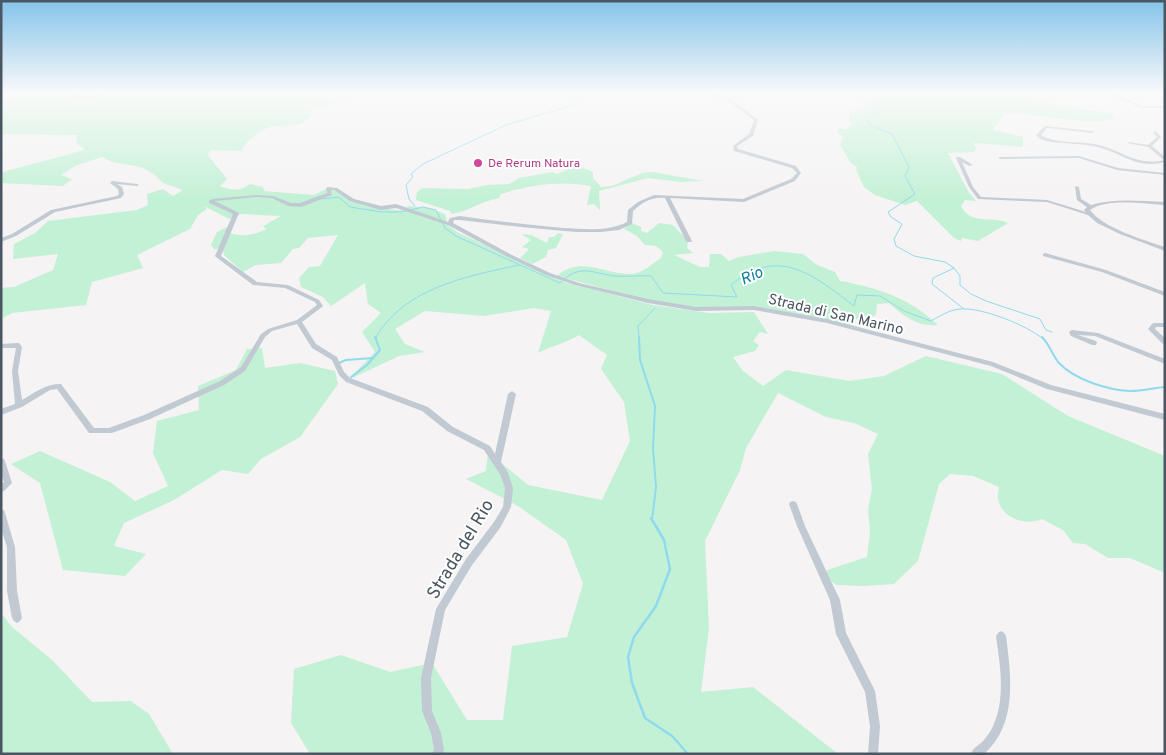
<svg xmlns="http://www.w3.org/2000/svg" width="1166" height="755" font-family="Overpass,sans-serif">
  <rect width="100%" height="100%" fill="#f5f3f3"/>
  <g fill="#c3f1d5">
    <path d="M1,93h362l-53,18 1,5c-12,13 -21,8 -36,10 -13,2 -28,14 -34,25l-30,-1 -4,4 20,25 -7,7c11,5 20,5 30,-2l13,3 1,4 50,4 10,-5 9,-1 16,11 29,8 29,3v-5l21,2 17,6 3,11 9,7 107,50 89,23 56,8 45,-1 14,22 -8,-2 -7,9 6,4 -4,6 -22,6 10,14 20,15 23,-16 63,11 35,-5 42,-20 76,18 66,42 97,40v117l-35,-15h-22l-23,-14 -12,-1 -10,-13 -21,-11c-16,7 -40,0 -44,-20 -1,-3 1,-9 1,-12l-26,-11 -23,-2 -11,10 -21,77 -24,23 -30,2 -28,-1 -10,-9 1,-6 40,-13 3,-25 -2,-23 4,-20 -4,-35 10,-20 -24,-11 -28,-6 -48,-24 -32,55 -6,22 -35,71 4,87 -8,64 52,-5 85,67h-528l-19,-31 3,-54 47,-14 49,17 42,-9 35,57h36l9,-74 55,-9 16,-53 -17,-44 -48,-34 -52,-27 20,-8 2,-19 40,33 74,15 28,-59 -6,-39 -23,-33 6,-14 -28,-20c-13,8 -27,11 -41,18l13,-42 -17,-3 -50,8 -59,-5 -30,18 10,15 20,8 -26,4 -51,24 27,-28 -13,-20 19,-19 -13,-9 -3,-21 -34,23 -8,-9 -22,-10 -2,-9 10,-11 11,-1 18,-31 -30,3 -9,10 -6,1 -12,14 -25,2 -13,7 -19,-17 -1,-6h-9l-3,-4 6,-13 12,-6 -3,6c13,5 28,4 40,-3l-3,-3 18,-10 -40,-2 -12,5 -25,-13 3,3 -9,6 -8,14 -53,26 6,13 -51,14 -6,23 -74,8 -11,6v-31l13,-1 39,-17 5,-16 -45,5 1,-15 21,-11 13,-12 89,-11 11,-5 -1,-11 16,-5 10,7 10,-6 -20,-7 -9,-9 -13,-7 -29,-5 -10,-5 -27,9 -14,9 11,4 -9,7 -62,-3v-9l5,-3 79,-21 -9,-8 1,-7 -76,-1z"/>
    <path d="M864,93h159c16,13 66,16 88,20l4,5c-24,10 -80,-6 -110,-5l-12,17 30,7v10l-49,-4 2,6 -2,3 -26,1 20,38 8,10 -11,-1 -4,6c10,20 30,9 47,17l-30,18 -16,-3 -1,3 -7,-3 -37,-37 -12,4 -30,-10 -11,-8 -8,-17 1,-3 -6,-4 -11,-18 3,-8 -5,-4 -1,-3 3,-2 5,2 7,-5 -3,-5 1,-8 18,-6 -8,-10z"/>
    <path d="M577,165l16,7v6l8,9 11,-1 30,-13 11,-1 50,9 -22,1 -33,-4 -49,13 1,19 -6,-6 -7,1 4,-19c-27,-6 -64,-1 -90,8l-2,4c-17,3 -30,13 -47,16l-2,-3 -34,-11 1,-8 5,-4 46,1 19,-4 22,-1 10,-6 33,-6 5,2z"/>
    <path d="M632,223l9,4v4l6,2 12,-10 14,2 15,16 -1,7 6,5 -19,2 26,12h9l1,-13h11l8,7 10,-4 35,-6 29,3 14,11 18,7 5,9c38,7 70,17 98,44 -21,2 -34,-9 -49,-22l-12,1 -1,11c-7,4 -14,6 -22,3l-4,3 3,5 -98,-20 -46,3 -58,-8 -94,-25c23,-21 49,-1 74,-2 11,0 22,-11 30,-16l2,-6 -7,-6 -11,-1 -8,-9 -13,-7z"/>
    <polygon points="558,233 563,234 556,248 548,250 546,257 532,264 520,258 529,249 522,247 531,240 521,234 531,235 547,243 549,237 554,237"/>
    <polygon points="262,348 265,368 300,363 335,371 338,384 300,437 261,459 248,474 222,470 174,500 124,523 114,546 146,554 125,576 63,570 40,483 11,464 40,451 110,482 135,501 168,486 153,453 157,421 199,410 198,386 236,370 247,349"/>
    <polygon points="1,613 12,627 52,660 92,702 131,701 149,714 173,754 1,754"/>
  </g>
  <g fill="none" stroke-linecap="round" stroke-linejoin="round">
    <g stroke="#90daee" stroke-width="1">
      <polyline points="872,93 880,105 868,120 868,124 892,134 909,167 905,176 915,194 888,212 891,217 902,224 894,239 896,246 914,256 945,262 954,268 933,278 932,284 964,309"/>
      <path d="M320,199l19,-2 11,10 32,5h18l23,-5 13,3 9,18 11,8 104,47c21,-20 30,-10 55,-7 12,1 24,-1 36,0l12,17 74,4 -6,-12c48,-40 82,-10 123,21l3,-11 23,1 24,15 27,10c9,-5 18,-11 29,-12 21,-2 67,16 83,30"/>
      <polyline points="415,206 409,199 406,185 413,177 411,174 423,164 506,125 574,105 582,99"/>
      <polyline points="954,268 960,276 960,285 971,294 986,301 1040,319 1046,330 1052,332"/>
      <path d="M376,339c1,-6 6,-11 10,-16 32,-38 87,-48 133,-58"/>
      <polyline points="639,339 638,326 655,308"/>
    </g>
    <g stroke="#90daee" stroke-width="2">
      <polyline points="639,337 640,360 655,406 653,448 656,487 652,520"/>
      <path d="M1042,337c8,8 10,18 17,26 16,17 49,27 71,28 12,0 24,-3 35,-4"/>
      <polyline points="339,363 346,360 373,358"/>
      <polyline points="351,377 367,365 380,350 375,337"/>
    </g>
    <polyline stroke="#90daee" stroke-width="2.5" points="651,518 664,540 670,569 656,606 634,637 628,657 632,683 645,718 672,736 688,754"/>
    <g fill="#c1cad2" fill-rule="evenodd">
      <path d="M69,93c6,0 10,4 16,4 8,1 14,-4 21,-4 -11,8 -27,10 -37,0z"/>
      <path d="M708,93c18,-1 37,16 50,27l-5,16 -16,10 1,3 58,17 5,7 -6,8 -51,21 -74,-4 22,43 -1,1h-4l-1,-1 -21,-43c-15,-1 -21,4 -32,13l-1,13 -13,6 -18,2h-25l-55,-5 -61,-7h-6l-1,3 57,31 40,19 29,10 69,16 48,8 58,-1 73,13 166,43 58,23 114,29v6l-118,-31 -56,-23 -164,-43 -73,-13 -58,1 -48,-8 -73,-18 -29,-10 -40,-19 -58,-31 -52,-17 -15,2 -31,-9 -16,-11h-3l1,5 -31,12 -13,-1 -16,-8 -16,-1 -41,4 24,12 -18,43 36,26 31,3 31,15 4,6 -1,1 -20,15 14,22 21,13 7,15 6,6 78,29 25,20 37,19 5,8 13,-60 4,-3 4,3 -15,68 7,11 5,15 -2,19 -11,21 -28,37 -27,45 -14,68 1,33 9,22 3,16 -1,5h-11l2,-5 -3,-16 -9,-22 -1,-33 15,-69 30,-50 28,-37 9,-15 2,-19 -5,-14 -16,-24 -37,-19 -25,-20 -76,-29 -7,-7 -7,-15 -20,-12 -15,-24 -25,7 -7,6 -20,34 -21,14 -74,34 -38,14h-23l-32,-44 -7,1 -28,17 -21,8v-6l14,-5 -3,-33 4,-23h-15v-4l16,-1h2l3,4 -4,24 4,29c12,-7 25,-17 39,-16l33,44h15l35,-13 76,-34 21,-14 20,-33 7,-5 29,-9 20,-15 -2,-3 -30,-14 -32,-3 -37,-28 -1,-1 18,-42 -24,-11v-2l3,-2 44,-4 17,1 18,7h9l27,-10 -1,-5 2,-1 9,1 17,11 27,7 15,-2 52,18 2,-4 10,-2c34,5 69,9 103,12 21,1 45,4 64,-6l1,-12 10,-8 16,-7 89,4 48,-20 6,-6 -5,-5 -58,-17 -1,-5 16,-12 5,-14 -26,-19z"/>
      <polygon points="1109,93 1114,93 1142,106 1165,106 1165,108 1140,108"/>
      <path d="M1045,126l48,5 1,1 -2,1 -45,-5 -6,7c15,9 36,6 53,9 25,4 42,23 70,16l-16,-13 -21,-4 2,-1 19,3 9,-8 -4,-5 3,-1 5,6 -9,9 13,11v5c-31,8 -44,-11 -72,-16 -15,-3 -31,-2 -47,-5l-6,-2 -4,-4z"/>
      <polygon points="1079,156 1118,168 1165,173 1165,175 1117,170 1079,158 1000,159 998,158 1000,157"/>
      <path d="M956,157h4l13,8 -4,1 -7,-4 11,25 8,10 66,3 39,12 -2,-2 3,-3 -10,-7 -2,-13 2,-1 2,1 2,12 10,6c24,-7 49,-4 74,-3v3c-21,-1 -58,-7 -75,5 13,18 54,30 75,37v4l-45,-17 -23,-11 -9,-8 -41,-13 -69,-3 -9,-12 -13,-29z"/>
      <polygon points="112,181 137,184 139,185 137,186 117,184 122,187 124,194 121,198 55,212 16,236 1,242 1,238 12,234 51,210 117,196 119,194 118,189 110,183"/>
      <polygon points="1045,253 1106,270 1165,292 1165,296 1102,272 1043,256 1043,254"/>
      <polygon points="1154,323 1165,323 1165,327 1156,327 1155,329 1165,338 1165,344 1163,344 1148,329 1152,324"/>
      <polygon points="1072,330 1098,333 1165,359 1165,364 1095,336 1078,335 1096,341 1097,343 1096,345 1092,345 1071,336 1069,332"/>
      <polygon points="1,458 4,459 5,461 12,483 4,491 1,492 1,484 4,482 1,474"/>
      <polygon points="793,501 796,502 797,504 805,526 840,600 846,633 875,691 880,726 878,754 868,754 870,726 865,692 836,634 830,600 797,526 789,504 790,502"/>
      <polygon points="1,510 4,510 5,513 15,547 17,591 22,618 20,621 17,623 14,621 12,618 7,591 7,547 1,528"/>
      <path d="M1001,631l3,2 2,3c5,40 12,88 -22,118h-13c2,-7 9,-9 13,-14 3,-4 7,-9 9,-14 13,-27 7,-61 3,-90l2,-3z"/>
    </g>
  </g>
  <linearGradient id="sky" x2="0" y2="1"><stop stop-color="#85c3ea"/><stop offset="0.47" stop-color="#fafafa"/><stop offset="1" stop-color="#fafafa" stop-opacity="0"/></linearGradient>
  <rect width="1166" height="199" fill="url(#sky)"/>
  <circle fill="#d1479c" stroke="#fff" stroke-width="2" cx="478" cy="163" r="5"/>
  <g text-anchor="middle" stroke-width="4" stroke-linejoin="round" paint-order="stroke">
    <g font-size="12" fill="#b23c85" stroke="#fff" text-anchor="start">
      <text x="488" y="167">De Rerum Natura</text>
    </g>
    <g font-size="15" fill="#4a5661" stroke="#fff">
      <text transform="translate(836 314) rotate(13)" y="5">Strada di San Marino</text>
    </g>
    <g font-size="16" font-style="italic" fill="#0c7c9b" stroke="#fff">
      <text transform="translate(751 275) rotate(-24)" y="6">Rio</text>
    </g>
    <g font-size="18" fill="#4a5661" stroke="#fff">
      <text transform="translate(460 549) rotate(-59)" y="6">Strada del Rio</text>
    </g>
  </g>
  <rect width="1166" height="755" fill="none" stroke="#4a5661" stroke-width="5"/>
</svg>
